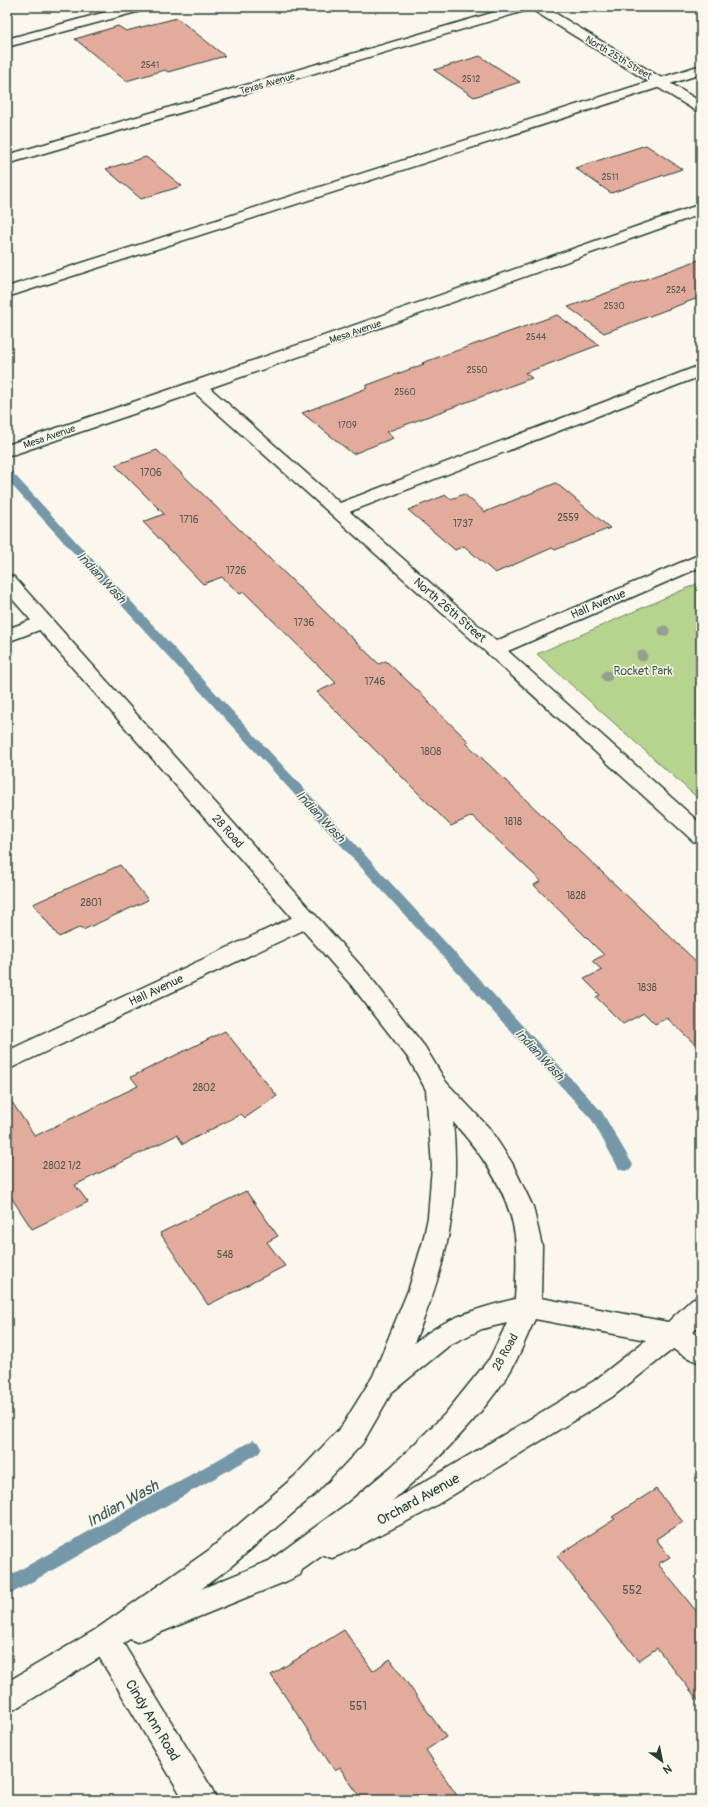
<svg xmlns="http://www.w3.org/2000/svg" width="708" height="1807" font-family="Pangolin,sans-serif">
  <rect width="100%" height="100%" fill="#fbf7ec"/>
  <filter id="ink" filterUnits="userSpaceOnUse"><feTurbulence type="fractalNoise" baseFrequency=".025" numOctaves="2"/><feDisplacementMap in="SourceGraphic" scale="8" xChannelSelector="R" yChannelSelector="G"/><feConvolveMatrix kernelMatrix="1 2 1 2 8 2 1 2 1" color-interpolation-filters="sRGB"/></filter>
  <g filter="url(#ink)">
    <polygon fill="#b6d48d" stroke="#6a8860" points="701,582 701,801 537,654"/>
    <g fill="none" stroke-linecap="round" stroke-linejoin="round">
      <g fill="#7498a9" fill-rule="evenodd">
        <polygon points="7,470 11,471 602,1112 633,1165 631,1169 625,1171 619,1169 592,1120 7,480"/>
        <polygon points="253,1440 259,1443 262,1448 259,1453 7,1596 7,1577"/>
      </g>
    </g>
    <g fill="#e3ab9c" stroke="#1f3d34">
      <polygon points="177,18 225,56 168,72 165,70 126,81 75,39 118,26 126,31"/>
      <polygon points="480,56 520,82 474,97 434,70"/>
      <polygon points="646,145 682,169 611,193 575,168"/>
      <polygon points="146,157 182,186 141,199 106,169"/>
      <polygon points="701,259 701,297 604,333 568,307"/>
      <polygon points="557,315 599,345 525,373 532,378 386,432 393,438 353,454 302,413 367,388 365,386 424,364 422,363"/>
      <polygon points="157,450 379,664 386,661 430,702 428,702 469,742 466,743 701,966 701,1050 667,1018 655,1024 644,1013 623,1024 596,997 600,995 584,979 602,970 592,961 604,955 534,885 541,881 472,816 451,826 317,692 336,683 244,592 240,594 222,577 203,584 143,522 164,514 115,465"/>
      <polygon points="556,483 610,528 555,550 552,548 495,573 464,546 455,550 408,510 446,495 451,499 464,494 485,512"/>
      <polygon points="120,865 148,900 83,930 81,927 59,937 33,904"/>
      <polygon points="225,1031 277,1096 245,1118 241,1114 183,1144 177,1135 75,1185 88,1202 32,1229 7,1191 7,1095 35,1136 138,1086 131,1077"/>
      <polygon points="246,1191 278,1236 267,1242 285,1266 208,1305 160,1233"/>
      <polygon points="656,1489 683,1522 656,1539 670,1557 658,1564 701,1617 701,1704 657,1648 638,1661 557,1556 615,1519 612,1517"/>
      <polygon points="344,1630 373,1671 390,1659 446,1737 426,1750 460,1800 362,1800 340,1768 335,1771 271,1675"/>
    </g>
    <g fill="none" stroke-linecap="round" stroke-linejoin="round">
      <defs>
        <g id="lane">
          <polygon points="124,7 146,7 144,10 7,47 7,39"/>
          <polygon points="701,65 701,74 7,297 7,287"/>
          <polygon points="701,365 701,376 344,514 338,515 332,514 329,510 332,506"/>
        </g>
        <g id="street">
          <polygon points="512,7 545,7 701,102 701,112 696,111 531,9 7,164 7,155"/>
          <polygon points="701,204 701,214 210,388 496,641 701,554 701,567 508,651 701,824 701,843 693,841 487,653 195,393 15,454 7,455 7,445 192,382"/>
          <polygon points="43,616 50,618 53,622 50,626 7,642 7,629"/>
          <polygon points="306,911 314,913 317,919 314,925 7,1070 7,1051"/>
          <path d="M673,1323l9,3 19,12v25c-15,-5 -34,-15 -41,-29l4,-8z"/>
          <polygon points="105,1626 115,1630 212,1789 216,1800 184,1800 95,1650 90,1640 95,1630"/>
        </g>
        <path id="secondary" d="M7,575l7,2 354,397 57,73 21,35 43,46 23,35 21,44 9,39 -1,52 127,24 24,-23 9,-3v28l-19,18 -70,55 -187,115 -83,42 -10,4 -9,-3 -21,15 -2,5 -13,6 -150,61 -7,-3 -113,69 -10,4v-30l88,-52 114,-80 86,-74 47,-50 31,-50 36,-88 14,-47 5,-24 4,-51 -6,-76 -17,-31 -57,-73 -345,-393zM453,1122c31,34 61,77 63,125 1,17 0,35 -1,52 -40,10 -68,18 -101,44 32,-76 47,-138 39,-221zM535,1319l111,21 -52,41 -202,120c40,-35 87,-82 116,-126 11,-17 18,-38 27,-56zM507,1323l-17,35 -45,56 -54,53 -43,36 -79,58 -68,28 28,-21 86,-74 47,-50 30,-52 59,-48 31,-15z"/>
      </defs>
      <use href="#lane" stroke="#1f3d34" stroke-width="3"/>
      <use href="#street" stroke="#1f3d34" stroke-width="3"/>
      <use href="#secondary" stroke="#1f3d34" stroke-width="3"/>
      <use href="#lane" fill="#fbf7ec" fill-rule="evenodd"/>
      <use href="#street" fill="#fbf7ec" fill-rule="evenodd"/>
      <use href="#secondary" fill="#fbf7ec" fill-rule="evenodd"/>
    </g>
    <g fill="#92a191">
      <circle cx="664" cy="631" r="5.5"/>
      <circle cx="642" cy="656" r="5.5"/>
      <circle cx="607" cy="676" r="5.5"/>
    </g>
  </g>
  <g text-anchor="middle" stroke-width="3" stroke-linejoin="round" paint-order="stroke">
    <g font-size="9" fill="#50584e">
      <text x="150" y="68">2541</text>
      <text x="471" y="82">2512</text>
      <text x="610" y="180">2511</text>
      <text x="676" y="293">2524</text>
      <text x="614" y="309">2530</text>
      <text x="536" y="340">2544</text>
      <text x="477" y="373">2550</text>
      <text x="405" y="395">2560</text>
      <text x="347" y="428">1709</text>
    </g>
    <g font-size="10" fill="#1f3d34" stroke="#fbf7ec">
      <text transform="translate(619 57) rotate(31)" y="4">North 25th Street</text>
      <text transform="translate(267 83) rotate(-16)" y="4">Texas Avenue</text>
      <text transform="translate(355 331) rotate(-19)" y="4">Mesa Avenue</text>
      <text transform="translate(49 436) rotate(-19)" y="4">Mesa Avenue</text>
    </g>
    <g font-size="10" fill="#50584e">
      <text x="151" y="476">1706</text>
      <text x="568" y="521">2559</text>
      <text x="189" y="523">1716</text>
      <text x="463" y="527">1737</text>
      <text x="236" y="574">1726</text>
      <text x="304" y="626">1736</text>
      <text x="375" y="685">1746</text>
      <text x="431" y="755">1808</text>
      <text x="513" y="825">1818</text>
      <text x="576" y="899">1828</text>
      <text x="91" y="906">2801</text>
      <text x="647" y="991">1838</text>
      <text x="204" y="1091">2802</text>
      <text x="62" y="1169">2802 1/2</text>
      <text x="225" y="1258">548</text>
    </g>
    <g font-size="12" fill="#1f3d34" stroke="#fbf7ec">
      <text transform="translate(598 604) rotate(-23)" y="4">Hall Avenue</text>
      <text transform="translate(450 610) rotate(41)" y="4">North 26th Street</text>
      <text transform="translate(228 831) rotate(48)" y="4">28 Road</text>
      <text transform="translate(156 990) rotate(-25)" y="4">Hall Avenue</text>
      <text transform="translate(505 1352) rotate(-61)" y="4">28 Road</text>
    </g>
    <g font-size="12" fill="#3d5b46" stroke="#fbf7ec">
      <text x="643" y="675">Rocket Park</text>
    </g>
    <g font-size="12" fill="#50584e">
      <text x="632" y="1594">552</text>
      <text x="358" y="1710">551</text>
    </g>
    <g font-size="13" font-style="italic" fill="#3b5b5b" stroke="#fbf7ec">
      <text transform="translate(102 577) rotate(47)" y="5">Indian Wash</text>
      <text transform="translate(321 816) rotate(47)" y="5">Indian Wash</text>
      <text transform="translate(540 1054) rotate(47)" y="5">Indian Wash</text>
    </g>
    <g font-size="14" fill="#1f3d34" stroke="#fbf7ec">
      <text transform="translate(418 1499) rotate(-29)" y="5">Orchard Avenue</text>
      <text transform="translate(153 1720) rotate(59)" y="5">Cindy Ann Road</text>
    </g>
    <g font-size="16" font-style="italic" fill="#3b5b5b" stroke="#fbf7ec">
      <text transform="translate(122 1503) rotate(-29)" y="6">Indian Wash</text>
    </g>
  </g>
  <rect width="708" height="1807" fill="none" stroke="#fbf7ec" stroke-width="24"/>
  <rect x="12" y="12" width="684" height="1783" fill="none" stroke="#1f3d34" stroke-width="1.5" filter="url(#ink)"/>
  <g transform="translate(662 1761) rotate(147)" stroke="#fbf7ec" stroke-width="3" paint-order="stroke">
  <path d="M0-3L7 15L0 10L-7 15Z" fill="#1f3d34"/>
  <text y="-6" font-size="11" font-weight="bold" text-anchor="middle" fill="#1f3d34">N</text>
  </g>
</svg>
